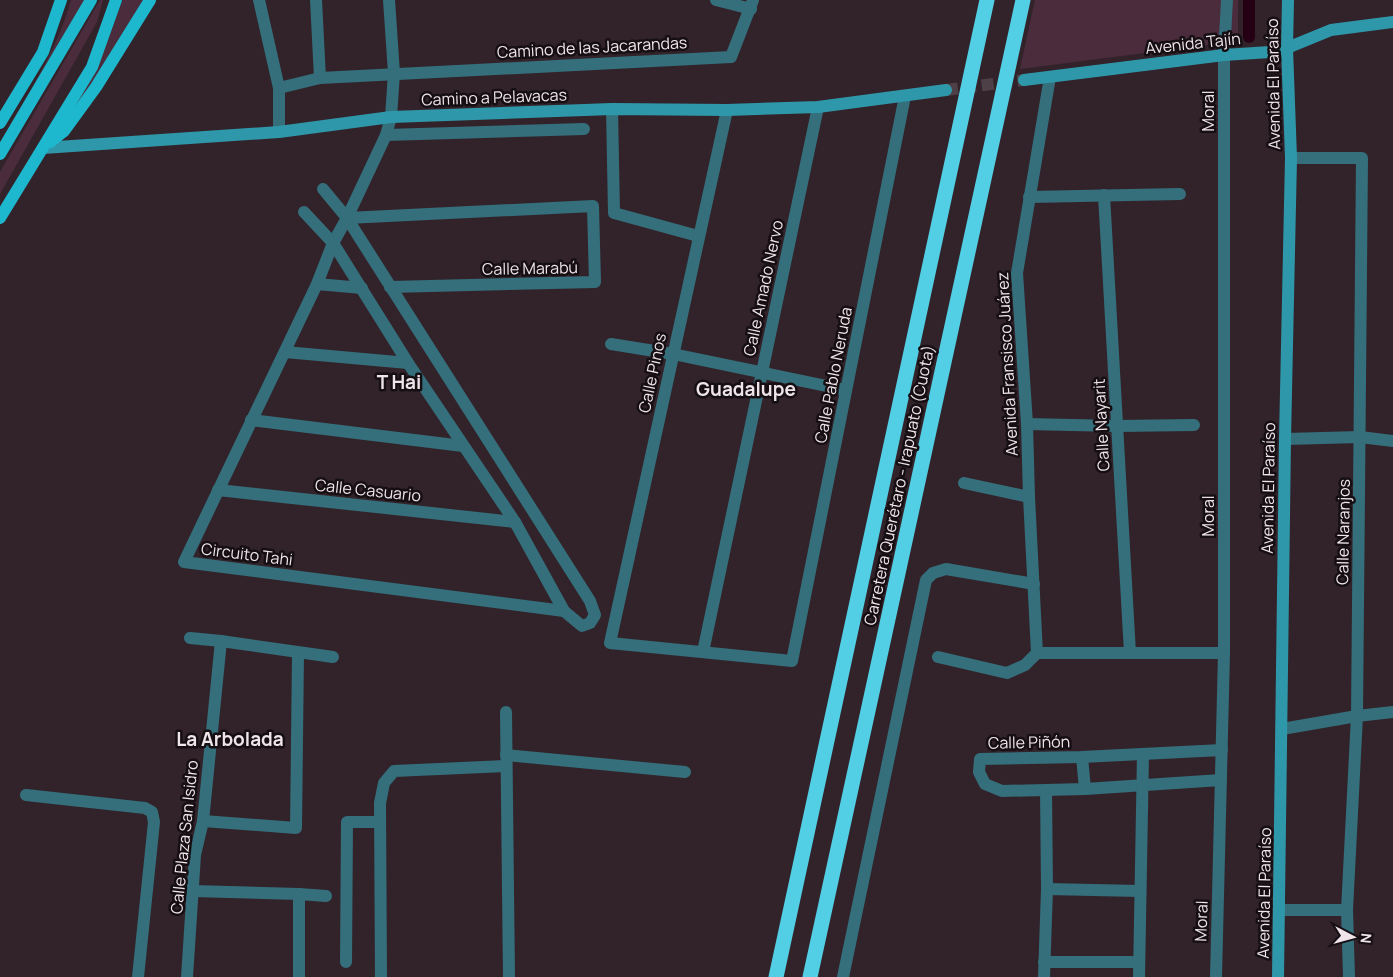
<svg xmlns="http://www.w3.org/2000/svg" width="1393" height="977" font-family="Manrope,sans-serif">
  <rect width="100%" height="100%" fill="#32232a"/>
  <g fill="#4b2c3c">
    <path d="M71,0h14l-85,142c26,-45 57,-91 71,-142z"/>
    <polygon points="100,0 103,0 97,22 0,194 0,172"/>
    <polygon points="123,0 143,0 90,88 72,111 101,57"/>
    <polygon points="1035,0 1238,0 1238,41 1020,69"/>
  </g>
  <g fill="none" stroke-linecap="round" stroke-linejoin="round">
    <polyline stroke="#250015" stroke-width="12" points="1249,0 1249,37"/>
    <polyline stroke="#4e4047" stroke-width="12" stroke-dasharray="12 6" stroke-linecap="butt" points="946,90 1024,80"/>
    <g stroke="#346f7b" stroke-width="12">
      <polyline points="259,0 279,88 279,132"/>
      <polyline points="316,0 320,78"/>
      <polyline points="389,0 394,73 391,117 386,135 347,218 333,243 317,284 184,562 564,611"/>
      <polyline points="716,0 751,9"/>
      <polyline points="279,88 320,78 731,57 753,0"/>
      <polyline points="612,109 614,213 698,236"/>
      <polyline points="727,110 610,643 792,661 905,96"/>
      <polyline points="386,135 584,129"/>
      <polyline points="1291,158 1362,158 1357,716 1347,910 1349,977"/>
      <polyline points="1104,195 1130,653"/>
      <polyline points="1029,197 1180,194"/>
      <polyline points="304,212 333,243 408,363 515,522 564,611 582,626 590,623 595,615 590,601 347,218 323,189"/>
      <polyline points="347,218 593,206 595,282 390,287"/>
      <polyline points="317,284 362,288"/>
      <polyline points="611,344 673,354 846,390"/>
      <polyline points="285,352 408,363"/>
      <polyline points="251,420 463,446"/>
      <polyline points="1027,424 1117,426 1194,425"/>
      <polyline points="1285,439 1360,437 1393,441"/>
      <polyline points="964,483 1029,497"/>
      <polyline points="218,490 515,522"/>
      <polyline points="190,638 221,641 333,657"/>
      <polyline points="703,652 818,107"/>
      <polyline points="1037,653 1029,497 1027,424 1017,273 1050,77"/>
      <polyline points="1037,653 1224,653"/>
      <polyline points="938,657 1007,673 1025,665 1037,653"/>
      <polyline points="506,712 509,977"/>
      <polyline points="1282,729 1357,716 1393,712"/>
      <polyline points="506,755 685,772"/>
      <polyline points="1082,757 1085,789"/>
      <polyline points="1221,780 1085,789 1002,791 985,784 979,772 980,759 1082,757 1222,750"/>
      <polyline points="26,795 145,808 152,812 154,822 138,977"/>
      <polyline points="203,821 296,828 298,653"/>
      <polyline points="1047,889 1140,891"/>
      <polyline points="193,891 299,894 326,896"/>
      <polyline points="1280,910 1347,910"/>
      <polyline points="346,962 347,822 380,822"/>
      <polyline points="1044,962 1139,962"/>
      <polyline points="187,977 195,855 203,821 221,641"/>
      <polyline points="299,977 299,894"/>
      <polyline points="381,977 380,803 384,783 394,771 506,766"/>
      <polyline points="843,977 926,580 933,573 946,569 1034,584"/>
      <polyline points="1044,977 1047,889 1046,790"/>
      <polyline points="1139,977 1143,754"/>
      <polyline points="1216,977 1224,653 1224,55 1227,0"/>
    </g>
    <g stroke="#2e98aa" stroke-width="12">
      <polyline points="1024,80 1224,55 1270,52 1287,48 1331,30 1393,22"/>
      <polyline points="43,148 279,132 391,117 612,109 727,110 818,107 946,90"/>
      <polyline points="1278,977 1285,439 1291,158 1287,48 1288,0"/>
    </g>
    <g stroke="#1db7ce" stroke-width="12">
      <polyline points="0,123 43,52 61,0"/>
      <polyline points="50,142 64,131 96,87 150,0"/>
      <polyline points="0,154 91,0"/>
      <polyline points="0,218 92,67 116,0"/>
    </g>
    <g stroke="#52cfe5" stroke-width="15">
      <polyline points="776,977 987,0"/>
      <polyline points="810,977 1023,0"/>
    </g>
  </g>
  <g text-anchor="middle" stroke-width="5" stroke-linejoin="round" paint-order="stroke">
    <g font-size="16" fill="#efe4e9" stroke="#150e12">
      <text transform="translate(1193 43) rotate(-6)" y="6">Avenida Tajín</text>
      <text transform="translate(592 47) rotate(-3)" y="6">Camino de las Jacarandas</text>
      <text transform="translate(1273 84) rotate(-91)" y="6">Avenida El Paraíso</text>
      <text transform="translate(494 97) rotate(-2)" y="6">Camino a Pelavacas</text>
      <text transform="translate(1208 111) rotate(-90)" y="6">Moral</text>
      <text transform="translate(530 268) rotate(-1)" y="6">Calle Marabú</text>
      <text transform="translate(763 288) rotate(-78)" y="6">Calle Amado Nervo</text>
      <text transform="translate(1007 364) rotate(-93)" y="6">Avenida Fransisco Juárez</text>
      <text transform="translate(652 373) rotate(-78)" y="6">Calle Pinos</text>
      <text transform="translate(833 375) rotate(-79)" y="6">Calle Pablo Neruda</text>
      <text transform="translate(1101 425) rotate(-93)" y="6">Calle Nayarit</text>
      <text transform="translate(899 485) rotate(-78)" y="6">Carretera Querétaro - Irapuato (Cuota)</text>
      <text transform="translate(1268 488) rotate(-89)" y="6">Avenida El Paraíso</text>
      <text transform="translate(368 490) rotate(6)" y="6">Calle Casuario</text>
      <text transform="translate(1208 516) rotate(-90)" y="6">Moral</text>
      <text transform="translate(1343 532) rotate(-89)" y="6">Calle Naranjos</text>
      <text transform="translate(247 554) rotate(7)" y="6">Circuito Tahi</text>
      <text transform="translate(1029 742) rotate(-1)" y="6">Calle Piñón</text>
      <text transform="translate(184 837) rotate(-84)" y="6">Calle Plaza San Isidro</text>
      <text transform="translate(1264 893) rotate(-89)" y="6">Avenida El Paraíso</text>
      <text transform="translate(1201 921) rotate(-88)" y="6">Moral</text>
    </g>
    <g font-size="19" font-weight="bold" fill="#efe4e9" stroke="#150e12">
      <text x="399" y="389">T Hai</text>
      <text x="746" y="396">Guadalupe</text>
      <text x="230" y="746">La Arbolada</text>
    </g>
  </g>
  <g transform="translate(1353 937) rotate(96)" stroke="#150e12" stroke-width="4" paint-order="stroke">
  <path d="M0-4L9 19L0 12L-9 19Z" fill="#efe4e9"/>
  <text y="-8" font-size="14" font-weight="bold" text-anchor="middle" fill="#efe4e9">N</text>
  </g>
</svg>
